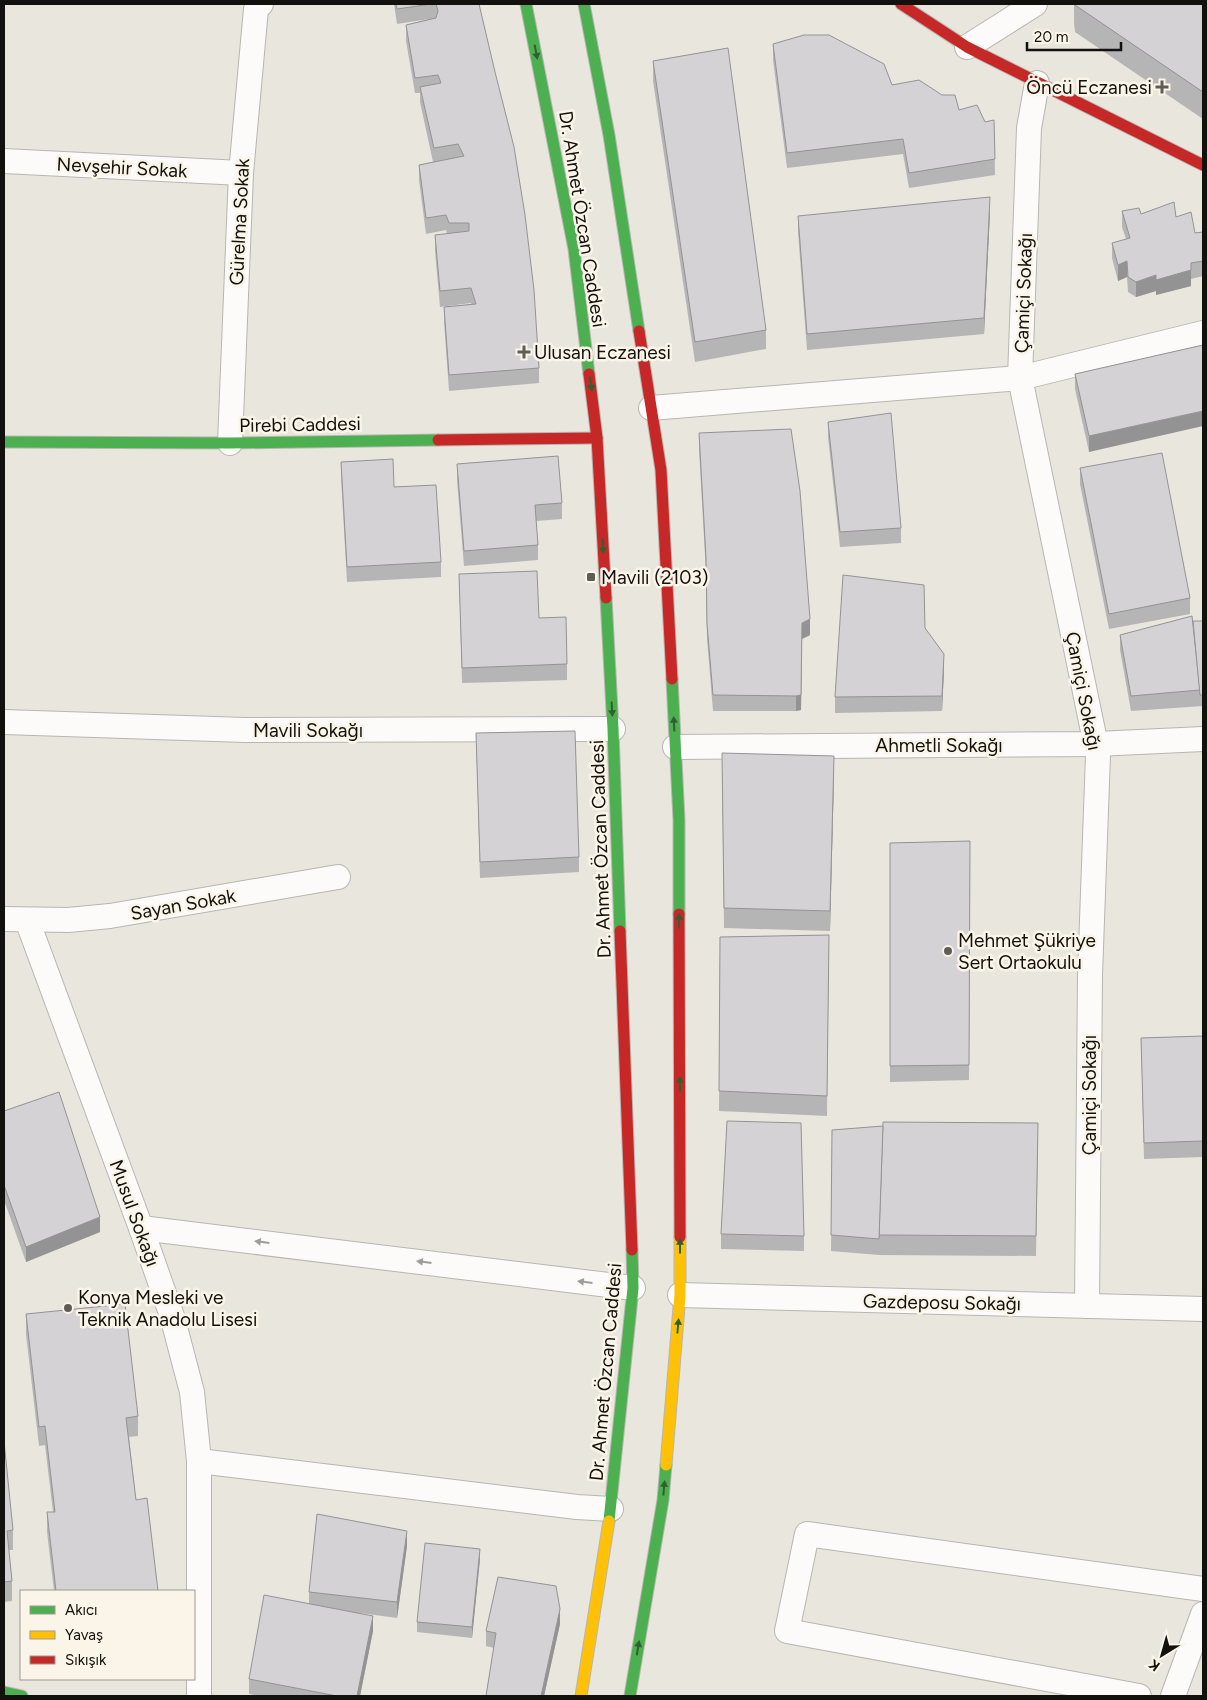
<svg xmlns="http://www.w3.org/2000/svg" width="1207" height="1700" font-family="Figtree,sans-serif">
  <rect width="100%" height="100%" fill="#e9e6de"/>
  <g fill="none" stroke-linecap="round" stroke-linejoin="round">
    <defs>
      <g id="street">
        <polyline points="967,47 1035,4"/>
        <polyline points="1037,83 1029,128 1020,378 1098,755 1090,975 1087,1306"/>
        <polyline points="4,161 241,173"/>
        <polyline points="651,408 1020,378 1203,333"/>
        <polyline points="230,443 241,173 256,9 261,4"/>
        <polyline points="4,722 245,730 613,729"/>
        <polyline points="675,747 1096,744 1203,739"/>
        <polyline points="4,919 68,920 110,916 338,877"/>
        <polyline points="27,920 141,1228 172,1316 192,1392 199,1461 199,1696"/>
        <polyline points="141,1228 633,1288"/>
        <polyline points="680,1295 1203,1309"/>
        <polyline points="199,1461 577,1507 611,1509"/>
        <polyline points="1139,1696 787,1631 807,1534 1203,1589"/>
        <polyline points="1173,1696 1203,1614"/>
      </g>
      <g id="fast">
        <polyline points="526,4 574,249 589,374"/>
        <polyline points="584,4 609,135 639,331"/>
        <polyline points="4,442 230,443 438,440"/>
        <polyline points="606,598 613,729 620,931"/>
        <polyline points="672,679 679,820 679,914"/>
        <polyline points="609,1521 633,1288 632,1250"/>
        <polyline points="4,1692 22,1696"/>
        <polyline points="630,1696 663,1500 666,1465"/>
      </g>
      <g id="slow">
        <polyline points="666,1465 680,1295 680,1237"/>
        <polyline points="581,1696 609,1521"/>
      </g>
      <g id="jam">
        <polyline points="901,4 967,47 1203,165"/>
        <polyline points="639,331 661,470 672,679"/>
        <polyline points="589,374 597,438 606,598"/>
        <polyline points="438,440 597,438"/>
        <polyline points="679,914 680,1237"/>
        <polyline points="620,931 632,1250"/>
      </g>
    </defs>
    <use href="#street" stroke="#b8b6b0" stroke-width="26"/>
    <use href="#fast" stroke="#b8b6b0" stroke-width="13"/>
    <use href="#slow" stroke="#b8b6b0" stroke-width="13"/>
    <use href="#jam" stroke="#b8b6b0" stroke-width="13"/>
    <use href="#street" stroke="#fcfbfa" stroke-width="24"/>
    <use href="#fast" stroke="#4caf50" stroke-width="11"/>
    <use href="#slow" stroke="#ffc107" stroke-width="11"/>
    <use href="#jam" stroke="#c62828" stroke-width="11"/>
  </g>
  <g fill="#b6b5b6">
    <polygon points="394,4 479,4 539,368 539,383 449,391 444,322 444,307 471,304 471,303 440,307 435,251 435,235 447,234 446,230 426,234 419,180 419,165 433,162 420,102 420,93 415,93 406,41 406,25 429,19 397,24"/>
    <polygon points="1074,4 1203,4 1203,119 1075,32 1074,22"/>
    <polygon points="773,44 892,85 959,110 985,122 994,120 995,175 909,188 903,154 787,168 773,60"/>
    <polygon points="653,61 766,330 766,349 695,362 653,81"/>
    <polygon points="1122,211 1141,214 1195,233 1203,232 1203,276 1191,279 1191,286 1156,295 1156,291 1136,297 1128,292 1127,277 1118,281 1112,258 1112,243 1126,239 1122,227"/>
    <polygon points="990,212 984,334 807,350 798,232 798,216"/>
    <polygon points="1203,345 1089,452 1075,389 1075,374"/>
    <polygon points="828,422 901,528 901,543 840,547 828,437"/>
    <polygon points="699,433 810,635 802,639 801,710 796,711 713,711 707,639 706,573 699,449"/>
    <polygon points="341,462 394,487 441,562 441,577 347,582 341,477"/>
    <polygon points="457,464 562,503 562,519 536,521 538,545 538,560 464,566 457,480"/>
    <polygon points="1080,468 1190,598 1190,614 1109,629 1080,484"/>
    <polygon points="459,574 539,618 567,664 567,680 462,683"/>
    <polygon points="1193,621 1203,621 1203,706 1131,711 1120,650 1120,635"/>
    <polygon points="925,628 944,670 942,711 835,713 835,697"/>
    <polygon points="476,733 579,857 579,872 480,878"/>
    <polygon points="722,773 834,775 830,931 724,928"/>
    <polygon points="970,841 969,1080 890,1082 890,843"/>
    <polygon points="829,935 827,1116 719,1111 720,937"/>
    <polygon points="1203,1036 1203,1157 1144,1159 1141,1038"/>
    <polygon points="4,1111 100,1232 26,1262 4,1200"/>
    <polygon points="832,1130 1038,1143 1036,1256 879,1255 831,1251"/>
    <polygon points="721,1234 804,1236 804,1251 721,1249"/>
    <polygon points="26,1314 138,1416 138,1436 129,1437 136,1500 158,1591 54,1591 47,1532 47,1512 53,1512 45,1445 39,1446 26,1334"/>
    <polygon points="4,1441 13,1530 13,1550 9,1550 12,1581 12,1601 4,1602"/>
    <polygon points="407,1546 397,1618 360,1613 373,1631 360,1696 260,1696 249,1694 249,1679 309,1604 309,1592"/>
    <polygon points="480,1559 472,1638 417,1632 417,1622"/>
    <polygon points="560,1624 544,1696 486,1696 494,1648 486,1646 486,1631"/>
  </g>
  <g fill="#949394">
    <polygon points="990,197 990,212 984,334 984,318"/>
    <polygon points="1127,261 1127,277 1118,281 1118,265"/>
    <polygon points="1191,263 1191,286 1156,295 1156,291 1136,297 1136,282"/>
    <polygon points="1203,411 1203,426 1089,452 1089,436"/>
    <polygon points="810,619 810,635 802,639 801,710 796,711 796,696 802,623"/>
    <polygon points="944,654 944,670 942,711 942,696"/>
    <polygon points="834,756 834,775 830,931 830,911"/>
    <polygon points="100,1217 100,1232 26,1262 26,1247"/>
    <polygon points="407,1531 407,1546 397,1618 397,1602"/>
    <polygon points="480,1549 480,1559 472,1638 472,1627"/>
    <polygon points="560,1609 560,1624 544,1696 541,1696"/>
    <polygon points="373,1616 373,1631 360,1696 357,1696"/>
  </g>
  <g fill="#d4d2d4" stroke="#949394">
    <polygon points="396,4 431,4 397,9"/>
    <polygon points="436,4 479,4 495,72 514,147 525,215 534,290 539,368 449,375 444,307 476,304 471,288 440,291 435,235 469,231 469,223 449,223 446,215 426,218 419,165 464,156 458,144 434,148 420,87 441,83 438,75 415,78 406,25 436,18 438,11"/>
    <polygon points="1075,4 1203,4 1203,92 1075,5"/>
    <polygon points="804,35 829,35 884,64 892,85 919,80 942,95 955,95 959,110 977,105 985,122 994,120 995,159 909,173 903,139 787,153 773,44"/>
    <polygon points="728,48 766,330 695,342 653,61"/>
    <polygon points="990,197 984,318 807,334 798,216"/>
    <polygon points="1174,202 1176,217 1191,212 1195,233 1203,232 1203,261 1191,263 1191,270 1156,280 1156,275 1136,282 1128,277 1127,261 1118,265 1112,243 1130,238 1122,211 1139,208 1141,214"/>
    <polygon points="1203,345 1203,411 1089,436 1075,374"/>
    <polygon points="891,413 901,528 840,532 828,422"/>
    <polygon points="791,429 800,491 810,619 802,623 801,695 796,696 713,695 707,624 706,558 699,433"/>
    <polygon points="1162,453 1190,598 1109,614 1080,468"/>
    <polygon points="558,456 562,503 535,505 538,545 464,551 457,464"/>
    <polygon points="393,459 394,487 436,485 441,562 347,567 341,462"/>
    <polygon points="537,571 539,618 566,617 567,664 462,668 459,574"/>
    <polygon points="843,575 924,585 925,628 944,654 942,696 835,697"/>
    <polygon points="1192,616 1200,690 1131,696 1120,635"/>
    <polygon points="1193,621 1203,621 1203,695 1200,695"/>
    <polygon points="575,731 579,857 480,862 476,733"/>
    <polygon points="722,753 834,756 830,911 724,908"/>
    <polygon points="970,841 969,1065 890,1066 890,843"/>
    <polygon points="829,935 827,1096 719,1091 720,937"/>
    <polygon points="1203,1036 1203,1141 1144,1143 1141,1038"/>
    <polygon points="59,1092 100,1217 26,1247 4,1185 4,1111"/>
    <polygon points="727,1121 801,1123 804,1236 721,1234"/>
    <polygon points="883,1122 1038,1123 1036,1236 879,1235"/>
    <polygon points="883,1126 879,1239 831,1235 832,1130"/>
    <polygon points="125,1304 138,1416 126,1418 136,1500 147,1498 158,1591 56,1591 47,1512 55,1512 45,1426 39,1427 26,1314"/>
    <polygon points="4,1441 13,1530 7,1531 12,1581 4,1582"/>
    <polygon points="317,1514 407,1531 397,1602 309,1592"/>
    <polygon points="425,1543 480,1549 472,1627 417,1622"/>
    <polygon points="498,1577 556,1586 560,1609 541,1696 486,1696 496,1633 486,1631"/>
    <polygon points="264,1595 373,1616 357,1696 337,1696 249,1679"/>
  </g>
  <defs><path id="oneway-solid" d="M-6-.8H1V-3.2L6.5 0L1 3.2V.8H-6Z" transform="scale(1.25)"/></defs>
  <g fill="#30602e">
    <use href="#oneway-solid" transform="translate(536 52) rotate(79)"/>
    <use href="#oneway-solid" transform="translate(591 384) rotate(83)"/>
    <use href="#oneway-solid" transform="translate(603 546) rotate(87)"/>
    <use href="#oneway-solid" transform="translate(612 709) rotate(87)"/>
    <use href="#oneway-solid" transform="translate(674 724) rotate(-93)"/>
    <use href="#oneway-solid" transform="translate(679 921) rotate(-90)"/>
    <use href="#oneway-solid" transform="translate(680 1084) rotate(-90)"/>
    <use href="#oneway-solid" transform="translate(680 1246) rotate(-90)"/>
    <use href="#oneway-solid" transform="translate(678 1326) rotate(-85)"/>
    <use href="#oneway-solid" transform="translate(664 1488) rotate(-85)"/>
    <use href="#oneway-solid" transform="translate(638 1648) rotate(-81)"/>
  </g>
  <g fill="#9f9d9b">
    <use href="#oneway-solid" transform="translate(262 1242) rotate(-173)"/>
    <use href="#oneway-solid" transform="translate(424 1262) rotate(-173)"/>
    <use href="#oneway-solid" transform="translate(585 1282) rotate(-173)"/>
  </g>
  <g fill="#5e5c56" stroke="#fbf4e8" stroke-width="2">
    <path d="M1159.5 79.5h5v5h5v5h-5v5h-5v-5h-5v-5h5z"/>
    <path d="M521.5 344.5h5v5h5v5h-5v5h-5v-5h-5v-5h5z"/>
    <rect x="586" y="572" width="10" height="10" rx="2.5"/>
    <circle cx="948" cy="951" r="5"/>
    <circle cx="68" cy="1308" r="5"/>
  </g>
  <g text-anchor="middle" stroke-width="5" stroke-linejoin="round" paint-order="stroke">
    <g font-size="19" fill="#13110d" stroke="#fbf4e8" text-anchor="start">
      <text x="1152" y="94" text-anchor="end">Öncü Eczanesi</text>
      <text x="534" y="359">Ulusan Eczanesi</text>
      <text x="601" y="584">Mavili (2103)</text>
      <text x="958" y="947">Mehmet Şükriye<tspan x="958" dy="22">Sert Ortaokulu</tspan></text>
      <text x="78" y="1304">Konya Mesleki ve<tspan x="78" dy="22">Teknik Anadolu Lisesi</tspan></text>
    </g>
    <g font-size="19" fill="#13110d" stroke="#fbf4e8">
      <text transform="translate(122 167) rotate(3)" y="7">Nevşehir Sokak</text>
      <text transform="translate(583 219) rotate(81)" y="7">Dr. Ahmet Özcan Caddesi</text>
      <text transform="translate(239 222) rotate(-87)" y="7">Gürelma Sokak</text>
      <text transform="translate(1023 293) rotate(-88)" y="7">Çamiçi Sokağı</text>
      <text transform="translate(300 424) rotate(-1)" y="7">Pirebi Caddesi</text>
      <text transform="translate(1084 691) rotate(79)" y="7">Çamiçi Sokağı</text>
      <text x="308" y="737">Mavili Sokağı</text>
      <text x="939" y="752">Ahmetli Sokağı</text>
      <text transform="translate(600 849) rotate(-92)" y="7">Dr. Ahmet Özcan Caddesi</text>
      <text transform="translate(183 904) rotate(-10)" y="7">Sayan Sokak</text>
      <text transform="translate(1089 1095) rotate(-90)" y="7">Çamiçi Sokağı</text>
      <text transform="translate(135 1213) rotate(70)" y="7">Musul Sokağı</text>
      <text transform="translate(942 1302) rotate(1)" y="7">Gazdeposu Sokağı</text>
      <text transform="translate(605 1372) rotate(-85)" y="7">Dr. Ahmet Özcan Caddesi</text>
    </g>
  </g>
  <rect width="1207" height="1700" fill="none" stroke="#13110d" stroke-width="10"/>
  <rect x="20" y="1590" width="175" height="90" fill="#fbf4e8" stroke="#9e9990"/>
  <rect x="30" y="1606" width="25" height="8" fill="#4caf50" stroke="#9e9990"/>
  <text x="65" y="1615" font-size="15" fill="#13110d">Akıcı</text>
  <rect x="30" y="1631" width="25" height="8" fill="#ffc107" stroke="#9e9990"/>
  <text x="65" y="1640" font-size="15" fill="#13110d">Yavaş</text>
  <rect x="30" y="1656" width="25" height="8" fill="#c62828" stroke="#9e9990"/>
  <text x="65" y="1665" font-size="15" fill="#13110d">Sıkışık</text>
  <g transform="translate(1162 1655) rotate(217)" stroke="#fbf4e8" stroke-width="4" paint-order="stroke">
  <path d="M0-4L9 19L0 12L-9 19Z" fill="#13110d"/>
  <text y="-8" font-size="14" font-weight="bold" text-anchor="middle" fill="#13110d">K</text>
  </g>
  <path d="M1027 42v8h94v-8" fill="none" stroke="#13110d" stroke-width="2.5"/>
  <text x="1034" y="42" font-size="15" fill="#13110d" stroke="#fbf4e8" stroke-width="4" paint-order="stroke">20 m</text>
</svg>
